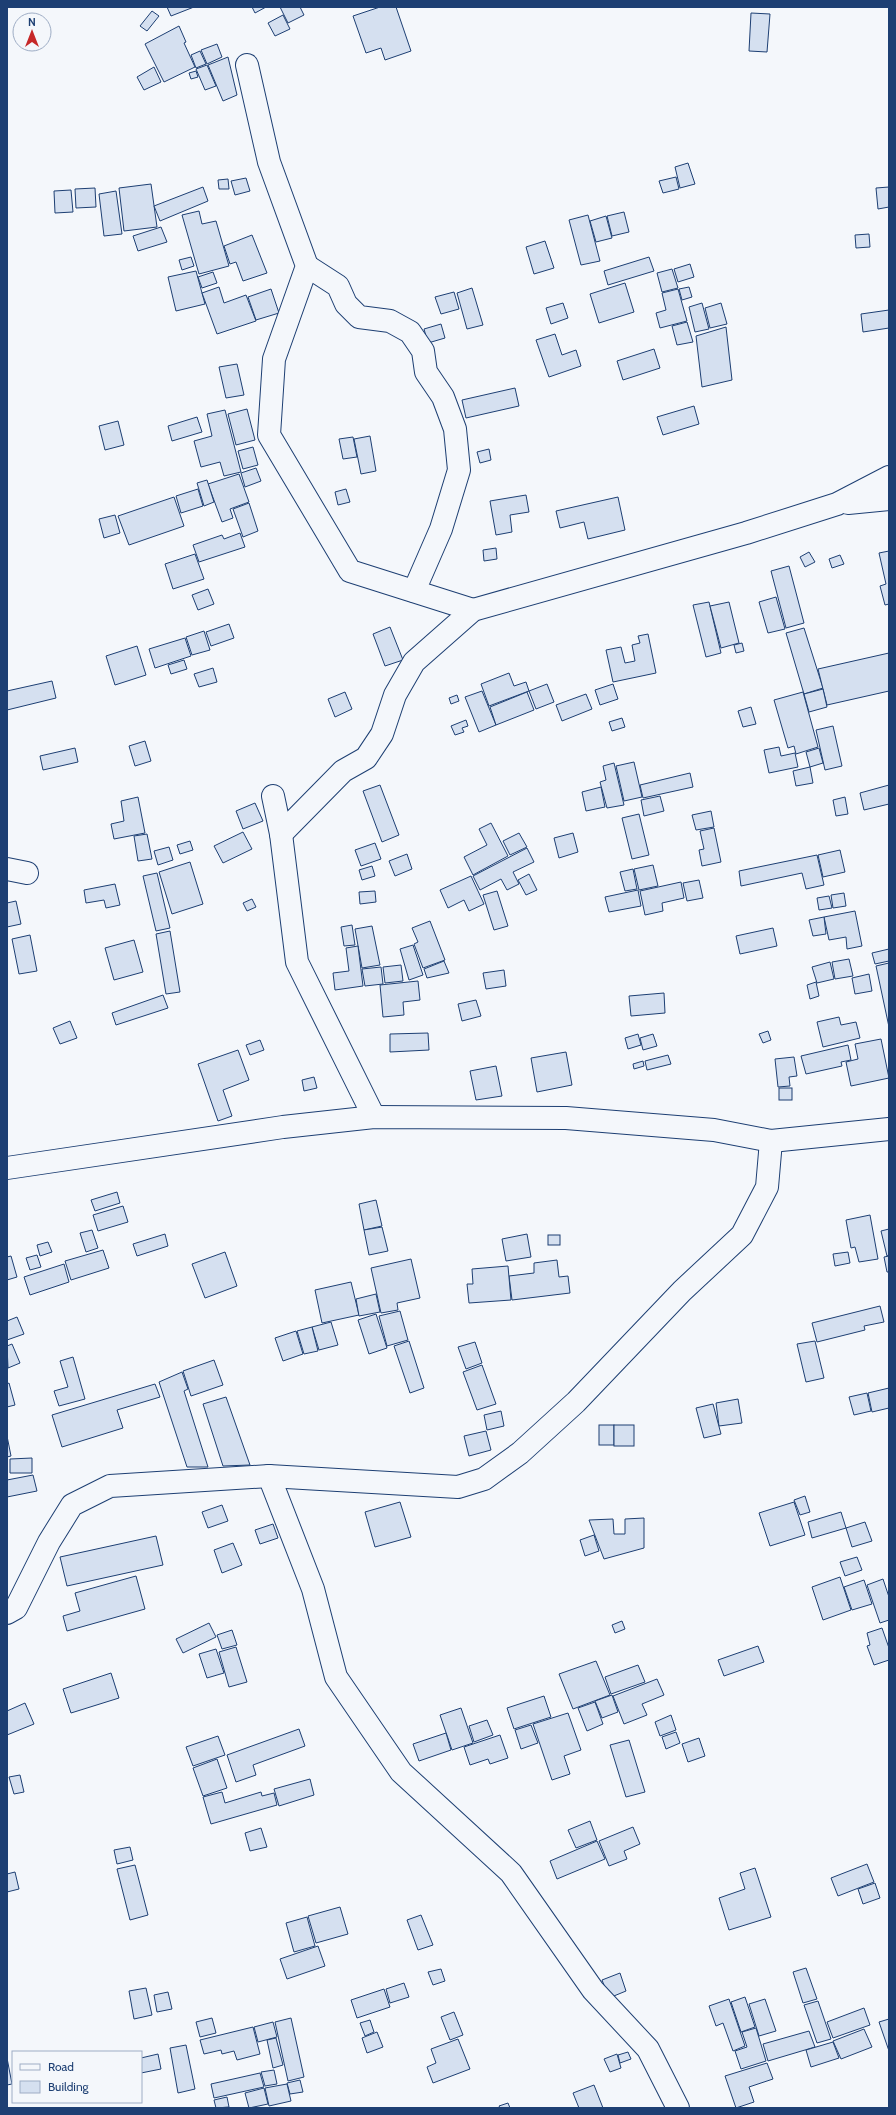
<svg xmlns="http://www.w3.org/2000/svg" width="896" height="2115" font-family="Cabin,sans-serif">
  <rect width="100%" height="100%" fill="#f4f7fb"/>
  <g fill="#d5e0f0" stroke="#1d3f73">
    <polygon points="167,7 194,7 171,16"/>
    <polygon points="252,7 266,7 255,13"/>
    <polygon points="280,7 300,7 304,15 288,23"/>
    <polygon points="380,7 396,7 411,51 385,60 381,48 366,53 353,16"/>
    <polygon points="152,11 159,16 147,31 140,26"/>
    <polygon points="751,13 770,14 767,52 749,51"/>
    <polygon points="283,15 290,29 275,36 268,23"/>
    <polygon points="179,26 186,42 184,43 195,67 164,82 145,44"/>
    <polygon points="217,44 222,57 207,64 201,50"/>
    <polygon points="200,51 206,64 196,68 191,55"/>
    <polygon points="228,57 237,95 223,101 208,65"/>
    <polygon points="207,65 216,86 205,90 196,69"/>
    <polygon points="154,67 161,82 144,90 137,77"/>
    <polygon points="196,71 198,77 191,79 189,73"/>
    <polygon points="688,163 695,184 680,188 675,167"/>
    <polygon points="676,177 679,189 663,193 659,181"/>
    <polygon points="246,178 250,191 235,195 231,181"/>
    <polygon points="228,179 229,189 219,189 218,180"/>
    <polygon points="151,184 157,227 124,231 119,188"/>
    <polygon points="203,187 208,201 160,221 154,206"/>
    <polygon points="889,187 889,207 878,209 876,188"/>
    <polygon points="95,188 96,207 76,208 75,189"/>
    <polygon points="71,190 73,212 55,213 54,191"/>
    <polygon points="116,191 122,234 104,236 99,194"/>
    <polygon points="199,211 202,224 216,221 229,266 199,274 182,215"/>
    <polygon points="624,212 629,232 612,236 607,216"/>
    <polygon points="588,215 600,261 581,265 569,220"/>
    <polygon points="606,216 612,238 596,242 590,221"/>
    <polygon points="161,227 167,242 138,251 133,236"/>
    <polygon points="869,234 870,247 856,248 855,235"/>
    <polygon points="252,235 267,273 243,281 236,262 230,264 224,246"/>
    <polygon points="545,241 554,268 534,274 526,247"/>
    <polygon points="191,257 194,266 182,270 179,260"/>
    <polygon points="649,257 654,271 608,285 604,271"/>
    <polygon points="690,264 694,277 678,282 674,269"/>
    <polygon points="672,269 678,288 662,292 657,273"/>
    <polygon points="196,271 205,304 176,311 168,277"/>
    <polygon points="213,272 217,283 202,288 198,277"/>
    <polygon points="625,283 634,312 599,323 590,294"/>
    <polygon points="219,287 224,303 246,295 256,321 217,334 202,293"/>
    <polygon points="689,287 692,297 682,300 679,289"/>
    <polygon points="472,288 483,325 467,329 457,293"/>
    <polygon points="271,289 279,313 256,320 248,297"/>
    <polygon points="678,289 687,321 660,328 656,313 666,310 662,293"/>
    <polygon points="454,292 459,309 441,314 435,297"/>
    <polygon points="563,303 568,318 551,324 546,308"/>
    <polygon points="702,303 709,329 695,332 689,307"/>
    <polygon points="721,303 727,324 710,328 705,308"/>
    <polygon points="889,310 889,328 863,332 861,314"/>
    <polygon points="687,322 693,342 677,345 672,326"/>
    <polygon points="441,324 445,338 428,343 424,329"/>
    <polygon points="726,327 732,380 702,387 696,336"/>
    <polygon points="555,334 562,355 576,350 581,366 549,377 536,340"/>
    <polygon points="654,349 660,368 623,380 617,361"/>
    <polygon points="237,364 244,395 226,398 219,367"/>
    <polygon points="515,388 519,406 466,418 462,400"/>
    <polygon points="694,406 699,424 663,435 657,417"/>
    <polygon points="247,409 255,440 236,445 228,414"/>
    <polygon points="225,410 241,472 224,476 220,462 201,467 194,441 212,436 207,414"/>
    <polygon points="197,417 202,432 172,441 168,426"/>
    <polygon points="118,421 124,445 105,450 99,426"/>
    <polygon points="370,436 376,471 361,474 354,439"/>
    <polygon points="353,437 357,457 343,459 339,439"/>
    <polygon points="253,447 258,465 243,469 238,451"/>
    <polygon points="489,449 491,460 480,463 477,452"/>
    <polygon points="256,468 261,481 245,487 241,473"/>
    <polygon points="239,474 249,502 230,509 233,518 222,522 208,484"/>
    <polygon points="207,480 214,502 204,506 197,483"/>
    <polygon points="198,489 203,506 181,513 176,496"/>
    <polygon points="346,489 350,502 338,505 335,492"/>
    <polygon points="526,495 529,512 510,515 512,532 496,535 490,501"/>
    <polygon points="174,497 184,526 129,545 118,516"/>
    <polygon points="618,497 625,530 588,539 584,522 560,528 556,511"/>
    <polygon points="249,503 258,531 243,537 233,509"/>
    <polygon points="115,515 120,533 104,538 99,519"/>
    <polygon points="240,533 245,547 199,562 193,545 222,535 224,539"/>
    <polygon points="496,548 497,559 484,561 483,550"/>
    <polygon points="889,551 889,604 885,605 880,586 886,584 879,553"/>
    <polygon points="809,552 815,562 805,567 800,557"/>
    <polygon points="195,554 204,579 173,589 165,564"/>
    <polygon points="840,555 844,564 832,568 829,559"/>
    <polygon points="789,566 804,623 786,628 771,571"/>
    <polygon points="208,589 214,604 198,610 192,595"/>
    <polygon points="776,597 785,629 768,633 759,602"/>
    <polygon points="709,602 721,653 706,657 693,605"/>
    <polygon points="729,602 739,643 721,648 710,606"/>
    <polygon points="229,624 234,638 211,646 206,632"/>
    <polygon points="390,627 403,660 385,666 373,634"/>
    <polygon points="804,628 823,688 804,694 786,633"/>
    <polygon points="204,631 210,650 192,655 186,637"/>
    <polygon points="648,634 656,673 613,682 606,650 621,647 625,663 635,661 632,645 640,643 638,636"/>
    <polygon points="185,638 191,656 155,668 149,649"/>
    <polygon points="742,643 744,651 736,653 734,645"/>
    <polygon points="137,646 146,675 115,685 106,656"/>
    <polygon points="889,653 889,691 827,705 818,669"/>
    <polygon points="184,660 187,669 171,674 168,665"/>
    <polygon points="213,668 217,682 199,687 194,674"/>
    <polygon points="509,673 514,686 526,682 529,691 489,706 481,684"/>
    <polygon points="52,681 56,698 7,710 7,691"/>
    <polygon points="547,684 554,702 536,709 529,691"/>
    <polygon points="613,684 618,699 600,705 595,690"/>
    <polygon points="823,689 827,707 809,712 804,694"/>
    <polygon points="482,691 496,725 479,732 465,697"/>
    <polygon points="345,692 352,709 335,717 328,699"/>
    <polygon points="527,692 534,710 496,725 490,707"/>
    <polygon points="803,692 818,747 796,754 794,746 788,748 774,700"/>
    <polygon points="586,694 592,709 562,721 556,705"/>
    <polygon points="457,695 459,701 451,704 449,698"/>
    <polygon points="751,707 756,724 743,727 738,711"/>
    <polygon points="622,718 625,727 612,731 609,722"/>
    <polygon points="466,720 468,726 462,728 464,732 455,735 451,726"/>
    <polygon points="833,726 842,766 825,770 816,730"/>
    <polygon points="145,741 151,761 135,766 129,746"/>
    <polygon points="779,747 781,756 795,753 798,767 769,773 764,750"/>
    <polygon points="75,748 78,762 43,770 40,756"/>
    <polygon points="819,748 823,763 810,767 806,752"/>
    <polygon points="634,762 642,797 624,801 616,766"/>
    <polygon points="614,763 624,805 607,808 600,782 606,780 603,766"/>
    <polygon points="810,767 813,783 796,786 793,771"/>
    <polygon points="690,773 693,787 643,798 640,785"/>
    <polygon points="380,785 399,835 382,842 363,791"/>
    <polygon points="889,785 889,804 864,810 860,793"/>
    <polygon points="601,787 605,807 586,811 582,792"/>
    <polygon points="660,796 664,811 644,816 641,800"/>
    <polygon points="138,797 145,833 114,839 111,824 124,821 121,801"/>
    <polygon points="845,797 848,814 836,816 833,800"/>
    <polygon points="255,803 263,821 243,829 236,811"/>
    <polygon points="711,811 714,827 696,830 692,815"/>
    <polygon points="639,814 649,855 632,859 622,818"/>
    <polygon points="491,823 508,856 473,875 464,857 487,845 479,829"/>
    <polygon points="714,828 721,862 702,866 699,850 704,849 700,831"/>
    <polygon points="243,832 252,849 223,863 214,846"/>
    <polygon points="519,833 527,847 510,855 503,841"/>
    <polygon points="573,833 578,852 559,858 554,838"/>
    <polygon points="147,834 152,859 138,861 134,836"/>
    <polygon points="190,841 193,850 180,854 177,845"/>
    <polygon points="375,843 381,859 361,866 355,850"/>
    <polygon points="169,847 173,860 158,865 154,851"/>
    <polygon points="527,848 534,862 513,872 519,884 507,890 501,879 480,890 473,876"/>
    <polygon points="840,850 845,872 823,877 818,855"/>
    <polygon points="407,854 412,869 395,876 389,861"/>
    <polygon points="817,855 824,885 806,889 802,873 741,886 739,871"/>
    <polygon points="190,862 203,904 172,914 159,872"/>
    <polygon points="653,865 658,886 639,890 634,869"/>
    <polygon points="372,866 375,876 362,880 359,870"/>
    <polygon points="633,869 637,889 625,891 620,872"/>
    <polygon points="157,873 170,928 156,931 143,876"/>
    <polygon points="529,874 537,890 526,895 518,880"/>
    <polygon points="471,876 484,904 469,911 464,900 448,908 440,890"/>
    <polygon points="699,880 703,898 687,901 683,883"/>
    <polygon points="681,882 684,898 662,903 663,911 645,915 640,891"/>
    <polygon points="115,884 120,905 106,908 104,900 86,903 84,890"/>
    <polygon points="638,890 641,906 609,912 605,897"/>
    <polygon points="375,891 376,902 360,904 359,892"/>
    <polygon points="497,891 508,926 494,930 483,895"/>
    <polygon points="844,893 846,906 833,908 831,895"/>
    <polygon points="829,896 832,908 819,910 817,898"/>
    <polygon points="252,899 256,907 247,911 243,903"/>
    <polygon points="16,901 21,924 7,927 7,903"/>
    <polygon points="855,911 862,946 847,949 846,937 829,940 824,917"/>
    <polygon points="824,917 826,934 813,936 809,920"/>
    <polygon points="430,921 445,960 423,968 414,944 418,942 412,928"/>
    <polygon points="352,925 355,945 344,946 341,927"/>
    <polygon points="372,926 380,965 362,968 355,929"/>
    <polygon points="773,928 777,946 740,954 736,936"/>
    <polygon points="170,931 180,992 166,994 156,934"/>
    <polygon points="30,935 37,971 19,974 12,939"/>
    <polygon points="134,940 143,972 114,980 105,948"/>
    <polygon points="413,945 423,975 409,980 400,949"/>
    <polygon points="358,946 363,986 335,990 333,973 349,971 346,948"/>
    <polygon points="889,949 889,961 875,964 872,953"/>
    <polygon points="849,959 853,976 835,979 832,962"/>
    <polygon points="444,961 449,973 427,978 424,969"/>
    <polygon points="830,962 834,979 817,983 812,967"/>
    <polygon points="889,963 889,1027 876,966"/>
    <polygon points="401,965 403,981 385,983 383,967"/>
    <polygon points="381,967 383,984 365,986 362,969"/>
    <polygon points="504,970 506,986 486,989 483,973"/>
    <polygon points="869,974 872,991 855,994 852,978"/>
    <polygon points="418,981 420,1000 403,1002 404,1015 383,1017 380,985"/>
    <polygon points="816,982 819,996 810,999 807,985"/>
    <polygon points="664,993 665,1013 631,1016 629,996"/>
    <polygon points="163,995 168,1008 116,1025 112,1013"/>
    <polygon points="476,1000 481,1016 462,1021 458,1004"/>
    <polygon points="839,1017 841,1025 856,1022 860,1038 823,1047 817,1022"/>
    <polygon points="70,1021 77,1038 60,1044 53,1028"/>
    <polygon points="768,1031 771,1040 763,1043 759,1034"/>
    <polygon points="428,1033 429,1050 390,1052 390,1034"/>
    <polygon points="638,1034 641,1045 628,1049 625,1038"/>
    <polygon points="653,1034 657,1046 643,1050 640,1038"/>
    <polygon points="881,1039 889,1078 851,1086 846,1062 858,1059 855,1044"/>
    <polygon points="260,1040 264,1050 250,1055 246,1045"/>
    <polygon points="848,1045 851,1060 841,1062 842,1066 806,1074 801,1056"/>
    <polygon points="238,1050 249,1080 223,1090 232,1116 218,1121 198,1064"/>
    <polygon points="566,1052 572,1085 537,1092 531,1058"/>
    <polygon points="668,1055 671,1064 647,1070 645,1061"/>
    <polygon points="794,1057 797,1076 789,1077 790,1086 778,1087 775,1059"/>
    <polygon points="643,1061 644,1066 634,1069 633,1064"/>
    <polygon points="496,1066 502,1096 476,1100 470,1071"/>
    <polygon points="314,1077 317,1088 304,1091 302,1080"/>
    <rect x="779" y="1088" width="13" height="12"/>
    <polygon points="117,1192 120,1203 95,1211 91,1200"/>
    <polygon points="376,1200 382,1226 364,1230 359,1204"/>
    <polygon points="123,1206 128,1222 98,1231 93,1215"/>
    <polygon points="870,1215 878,1259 859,1262 855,1247 851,1248 846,1220"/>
    <polygon points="382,1227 388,1251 369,1255 364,1230"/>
    <polygon points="889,1229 889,1255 887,1256 881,1231"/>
    <polygon points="92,1230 98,1248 86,1252 80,1233"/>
    <polygon points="165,1234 168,1246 137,1256 133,1244"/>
    <polygon points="527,1234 531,1257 506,1261 502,1239"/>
    <rect x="548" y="1235" width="12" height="10"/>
    <polygon points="48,1242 52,1252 40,1256 37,1245"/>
    <polygon points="103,1250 109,1268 71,1280 65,1261"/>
    <polygon points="225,1252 237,1286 205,1298 192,1264"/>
    <polygon points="848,1252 850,1263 835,1266 833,1254"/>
    <polygon points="37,1255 41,1267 30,1270 26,1258"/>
    <polygon points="11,1256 17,1277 7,1280 7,1257"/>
    <polygon points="889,1256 889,1272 887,1272 884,1257"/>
    <polygon points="411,1259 420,1298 397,1303 398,1310 381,1313 371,1268"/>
    <polygon points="557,1260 559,1277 568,1276 570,1293 512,1300 509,1276 534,1273 534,1263"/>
    <polygon points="64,1264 69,1282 30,1295 24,1277"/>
    <polygon points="508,1266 511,1300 469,1303 467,1284 473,1284 472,1269"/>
    <polygon points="351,1282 359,1315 322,1323 315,1290"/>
    <polygon points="376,1294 380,1312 359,1316 356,1299"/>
    <polygon points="880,1306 884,1322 864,1326 865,1330 817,1342 812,1323"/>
    <polygon points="400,1311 408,1340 387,1346 379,1316"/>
    <polygon points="376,1314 387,1348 369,1354 358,1320"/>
    <polygon points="17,1317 24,1334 7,1340 7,1321"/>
    <polygon points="331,1322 338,1345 319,1350 312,1327"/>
    <polygon points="312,1327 318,1351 304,1354 297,1331"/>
    <polygon points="296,1331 303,1354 283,1361 275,1338"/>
    <polygon points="409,1341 424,1388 410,1393 394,1346"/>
    <polygon points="815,1341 824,1378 806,1382 797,1344"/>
    <polygon points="475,1342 482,1363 466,1369 458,1347"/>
    <polygon points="12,1344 20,1363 8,1368 7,1346"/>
    <polygon points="73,1357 85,1399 59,1406 54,1391 68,1387 60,1361"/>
    <polygon points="214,1360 223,1385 191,1396 183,1371"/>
    <polygon points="482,1365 496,1404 477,1410 463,1372"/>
    <polygon points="182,1372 188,1389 184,1391 208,1467 187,1467 159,1382"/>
    <polygon points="9,1383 15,1405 7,1407 7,1384"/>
    <polygon points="155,1384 160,1397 117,1410 123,1428 62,1447 52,1415"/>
    <polygon points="889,1388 889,1408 872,1412 868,1393"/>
    <polygon points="867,1393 871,1411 854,1415 849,1397"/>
    <polygon points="226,1397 250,1465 223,1466 203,1404"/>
    <polygon points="738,1399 742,1423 719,1426 716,1403"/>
    <polygon points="713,1404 721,1434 704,1438 696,1408"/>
    <polygon points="501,1411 504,1426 487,1430 484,1415"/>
    <rect x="599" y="1425" width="15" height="20"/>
    <rect x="614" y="1425" width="20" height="21"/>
    <polygon points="486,1431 491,1450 469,1456 464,1436"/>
    <polygon points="7,1436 11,1456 7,1457"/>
    <polygon points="32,1458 32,1473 10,1473 10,1459"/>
    <polygon points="33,1475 37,1491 7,1497 7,1480"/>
    <polygon points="805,1496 810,1512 800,1515 794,1500"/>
    <polygon points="400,1502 411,1537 375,1547 365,1512"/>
    <polygon points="794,1502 805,1535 770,1546 759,1513"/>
    <polygon points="222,1505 228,1521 208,1528 202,1512"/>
    <polygon points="841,1512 846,1528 812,1538 808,1522"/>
    <polygon points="644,1518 644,1548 604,1559 589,1520 613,1519 614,1534 625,1534 625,1519"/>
    <polygon points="865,1522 872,1541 852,1547 846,1528"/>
    <polygon points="273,1524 278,1538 260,1544 255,1530"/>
    <polygon points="594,1535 599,1551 585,1556 580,1540"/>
    <polygon points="156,1536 163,1565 67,1586 60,1557"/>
    <polygon points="233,1543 242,1565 222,1573 214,1550"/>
    <polygon points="857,1557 862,1570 845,1576 840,1562"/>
    <polygon points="136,1576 145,1609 67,1631 63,1616 80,1611 75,1593"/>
    <polygon points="840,1577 851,1610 823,1620 812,1587"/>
    <polygon points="883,1579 889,1597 889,1620 880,1623 867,1585"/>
    <polygon points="864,1580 872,1604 852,1610 844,1587"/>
    <polygon points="622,1621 625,1629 615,1633 612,1625"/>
    <polygon points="209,1623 216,1637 183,1653 176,1639"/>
    <polygon points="882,1628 889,1648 889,1660 874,1665 867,1646 870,1645 867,1633"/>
    <polygon points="232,1630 237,1645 222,1649 217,1635"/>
    <polygon points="758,1646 764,1662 724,1676 718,1660"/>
    <polygon points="236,1647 247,1682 229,1687 219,1652"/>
    <polygon points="216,1649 224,1673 207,1678 199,1654"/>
    <polygon points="596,1661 610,1695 573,1709 559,1674"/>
    <polygon points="638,1665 645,1682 611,1694 605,1677"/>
    <polygon points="111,1673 119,1698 71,1713 63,1689"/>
    <polygon points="657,1679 664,1695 642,1704 647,1715 624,1724 613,1696"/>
    <polygon points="612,1695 618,1712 602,1718 595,1701"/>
    <polygon points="544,1696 551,1717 514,1729 507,1708"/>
    <polygon points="595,1702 603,1724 587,1731 578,1708"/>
    <polygon points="25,1703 34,1724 7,1735 7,1711"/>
    <polygon points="461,1708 473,1743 452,1750 440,1715"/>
    <polygon points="568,1713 581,1750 564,1756 570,1774 552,1780 533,1724"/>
    <polygon points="671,1715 676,1730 660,1736 655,1722"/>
    <polygon points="487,1720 493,1735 474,1742 469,1726"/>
    <polygon points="531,1725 538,1743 521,1749 515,1730"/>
    <polygon points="299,1729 305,1746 253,1765 256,1775 236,1782 227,1755"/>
    <polygon points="676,1732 680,1743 666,1749 662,1737"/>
    <polygon points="446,1733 451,1750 419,1761 413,1744"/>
    <polygon points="500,1735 508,1758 490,1764 488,1759 470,1765 464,1747"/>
    <polygon points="218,1736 225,1755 193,1766 186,1747"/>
    <polygon points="699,1738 705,1756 688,1762 682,1744"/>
    <polygon points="629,1740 645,1792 626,1797 610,1745"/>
    <polygon points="217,1759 227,1788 203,1796 193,1768"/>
    <polygon points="20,1775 24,1792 14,1794 9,1777"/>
    <polygon points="310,1779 314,1795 279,1806 274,1789"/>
    <polygon points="222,1792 225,1803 261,1792 262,1796 274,1793 277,1805 211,1824 203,1797"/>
    <polygon points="590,1821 597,1840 576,1848 568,1830"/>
    <polygon points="633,1827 640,1844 624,1851 627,1859 609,1866 599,1841"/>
    <polygon points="261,1828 267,1847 250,1851 245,1833"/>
    <polygon points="597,1841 605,1859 557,1879 550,1861"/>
    <polygon points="130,1847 133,1860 117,1864 114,1850"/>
    <polygon points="867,1864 874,1882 838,1896 831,1878"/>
    <polygon points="135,1865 148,1915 130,1920 117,1869"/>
    <polygon points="755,1868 771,1917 729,1930 719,1898 745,1889 740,1873"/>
    <polygon points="15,1872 19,1889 7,1892 7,1874"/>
    <polygon points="875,1883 880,1898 863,1904 858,1889"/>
    <polygon points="340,1907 348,1934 316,1943 308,1916"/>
    <polygon points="421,1915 433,1945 418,1950 407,1920"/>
    <polygon points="307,1917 315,1946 294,1952 286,1923"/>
    <polygon points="318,1946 325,1966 287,1979 280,1959"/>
    <polygon points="806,1968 817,1999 803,2003 793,1972"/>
    <polygon points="441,1969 445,1981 433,1985 428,1972"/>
    <polygon points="620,1973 626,1991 609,1998 602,1980"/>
    <polygon points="404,1983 409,1997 390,2003 386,1989"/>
    <polygon points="146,1988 152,2015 134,2019 129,1991"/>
    <polygon points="384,1989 390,2007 357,2018 351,2000"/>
    <polygon points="168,1992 172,2009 157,2012 154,1995"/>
    <polygon points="745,1997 755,2027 741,2032 731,2002"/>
    <polygon points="729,1999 745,2046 733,2051 723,2023 716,2026 709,2006"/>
    <polygon points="765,1999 776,2031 759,2036 749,2004"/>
    <polygon points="818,2001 831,2039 817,2043 804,2005"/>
    <polygon points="864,2008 870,2025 833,2038 827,2022"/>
    <polygon points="454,2012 463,2035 450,2040 441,2017"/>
    <polygon points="212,2018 216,2033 200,2037 196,2022"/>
    <polygon points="291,2018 304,2077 288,2081 275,2022"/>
    <polygon points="889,2019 889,2051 879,2022"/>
    <polygon points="370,2020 374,2032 365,2036 360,2023"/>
    <polygon points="273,2022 277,2037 258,2042 254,2027"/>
    <polygon points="253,2027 260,2054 237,2060 234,2051 222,2054 221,2050 204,2054 200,2040"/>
    <polygon points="756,2028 766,2061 741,2069 735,2051 747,2047 742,2032"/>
    <polygon points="864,2029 872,2047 841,2059 833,2041"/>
    <polygon points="809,2031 815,2047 768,2061 763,2044"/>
    <polygon points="377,2032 383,2047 367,2053 362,2038"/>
    <polygon points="276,2038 283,2065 273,2068 267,2040"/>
    <polygon points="458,2039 470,2069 433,2083 427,2067 436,2063 431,2049"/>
    <polygon points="833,2042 839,2058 811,2067 806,2050"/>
    <polygon points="186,2045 195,2089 178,2093 170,2048"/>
    <polygon points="628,2052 631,2059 620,2063 618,2055"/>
    <polygon points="158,2054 161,2069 141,2073 141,2058"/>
    <polygon points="617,2054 621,2068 610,2072 604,2059"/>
    <polygon points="7,2058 12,2084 7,2085"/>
    <polygon points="767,2063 773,2079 749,2087 754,2102 736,2108 725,2076"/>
    <polygon points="274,2070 277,2084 265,2086 261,2072"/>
    <polygon points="260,2073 264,2087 214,2098 211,2084"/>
    <polygon points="300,2080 303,2092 290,2094 287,2083"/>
    <polygon points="287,2084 291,2101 269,2106 265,2088"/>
    <polygon points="594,2085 603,2108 579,2108 573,2093"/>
    <polygon points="264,2088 268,2104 249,2108 245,2093"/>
    <polygon points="227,2097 229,2107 216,2108 214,2100"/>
    <polygon points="508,2103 510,2108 500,2108 499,2106"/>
  </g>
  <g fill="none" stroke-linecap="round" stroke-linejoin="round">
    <defs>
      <g id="minor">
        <polyline points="247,65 269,162 307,266 274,359 269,435 350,571 473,610"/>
        <polyline points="307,266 338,286 346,304 359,317 390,321 410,332 423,351 426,372 443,397 455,429 459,470 441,529 414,591"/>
        <polyline points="848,503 889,499"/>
        <polyline points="273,796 281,834 343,771 366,758 382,734 395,695 414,662 473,610 746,533 837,504 889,477"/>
        <polyline points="281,834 297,962 374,1117"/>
        <polyline points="7,869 27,873"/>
        <polyline points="7,1168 283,1127 374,1117 566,1118 714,1130 771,1141 889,1129"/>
        <polyline points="269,1476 313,1589 336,1677 401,1772 511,1873 593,1990 648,2049 678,2108"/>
        <polyline points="7,1613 16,1608 49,1542 72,1505 110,1486 269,1476 458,1487 484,1479 520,1453 576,1402 682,1291 742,1235 767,1187 771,1141"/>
      </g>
    </defs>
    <use href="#minor" stroke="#1d3f73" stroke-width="24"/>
    <use href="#minor" stroke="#f4f7fb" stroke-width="22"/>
  </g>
  <rect width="896" height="2115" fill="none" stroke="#1d3f73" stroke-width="16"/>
  <rect x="12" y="2051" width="130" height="52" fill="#f4f7fb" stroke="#9eadc5"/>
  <rect x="20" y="2064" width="20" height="6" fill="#f4f7fb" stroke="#9eadc5"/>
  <text x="48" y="2071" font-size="12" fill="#1d3f73">Road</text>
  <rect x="20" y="2081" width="20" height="12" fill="#d5e0f0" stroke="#9eadc5"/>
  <text x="48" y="2091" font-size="12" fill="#1d3f73">Building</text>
  <g transform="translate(32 32)"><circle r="19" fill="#f4f7fb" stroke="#9eadc5"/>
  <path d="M0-3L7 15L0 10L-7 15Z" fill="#c62828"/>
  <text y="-6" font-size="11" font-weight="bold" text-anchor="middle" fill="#1d3f73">N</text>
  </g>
</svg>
